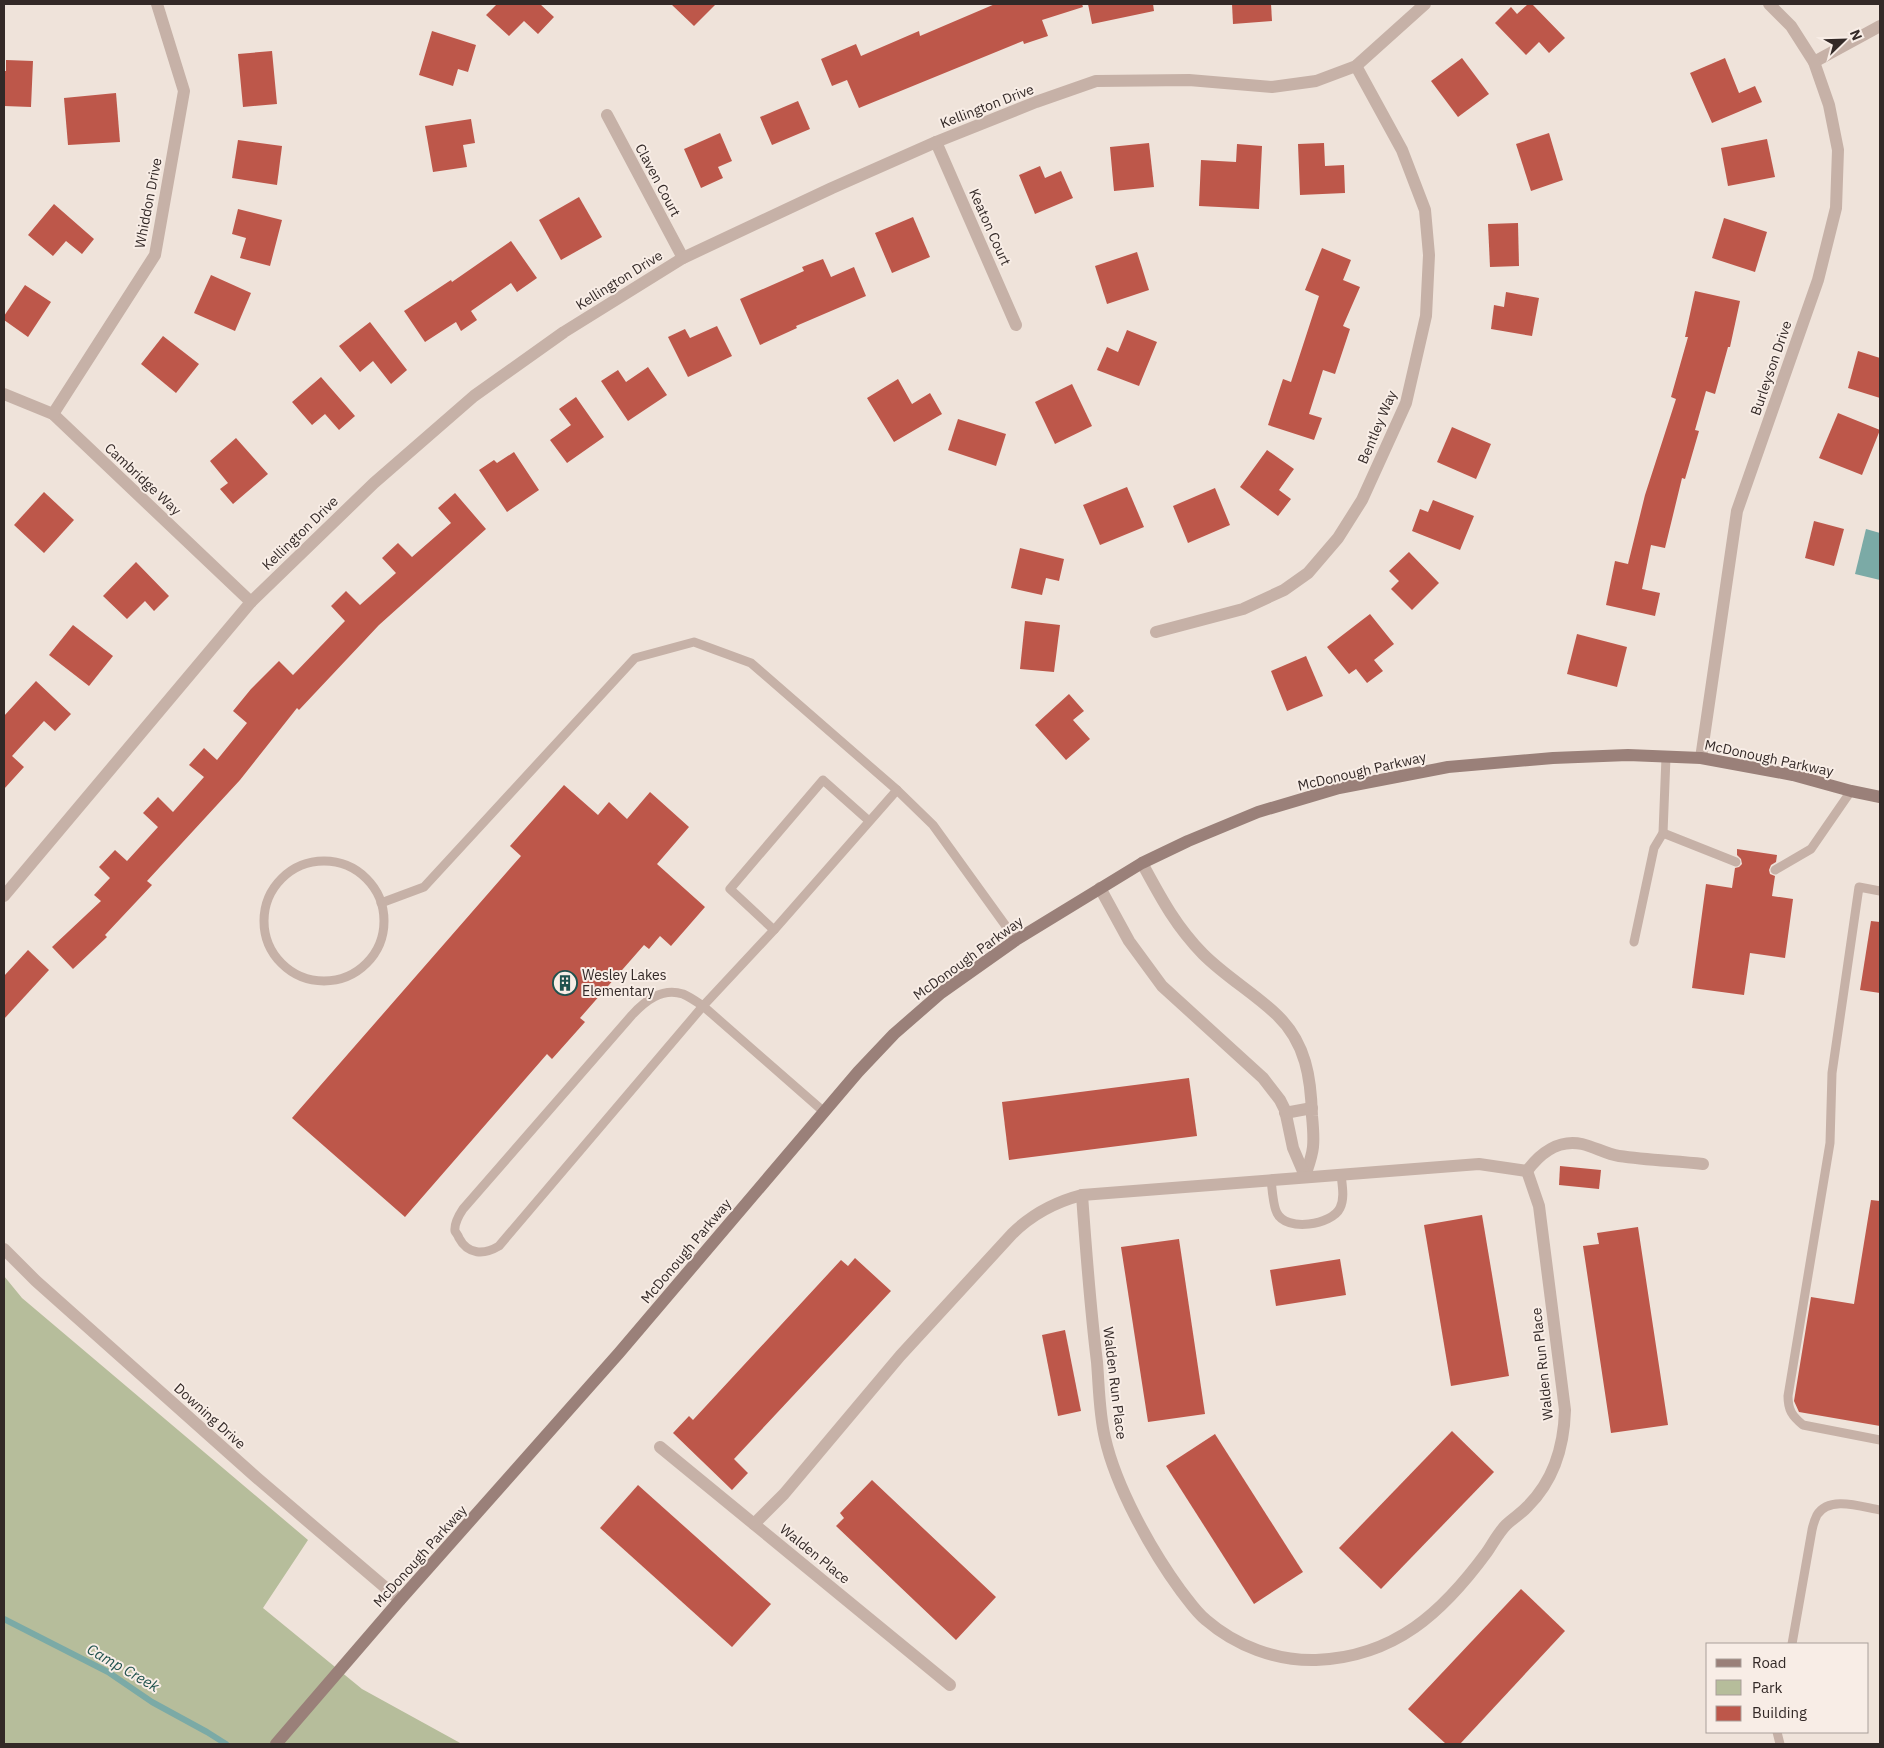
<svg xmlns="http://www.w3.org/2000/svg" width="1884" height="1748" font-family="'IBM Plex Sans',sans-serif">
  <rect width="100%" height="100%" fill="#efe3da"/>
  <polygon fill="#b6bd9b" points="4,1276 22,1298 308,1540 263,1608 362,1689 462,1744 4,1744"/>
  <polygon fill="#7baaa6" points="1866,529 1880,533 1880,580 1855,574"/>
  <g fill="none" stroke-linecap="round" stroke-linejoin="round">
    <polyline stroke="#7baaa6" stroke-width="6" points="4,1619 108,1672 152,1702 207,1732 226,1744"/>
  </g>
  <g fill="#bd574a">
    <polygon points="497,4 540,4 554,17 538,34 524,21 509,36 486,15"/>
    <polygon points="671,4 716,4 694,26"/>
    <polygon points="995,4 1082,4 1083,7 1042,20 1048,36 1024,44 1023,41 859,108 847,80 832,86 821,59 856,44 861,56 919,31 920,36"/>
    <polygon points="1088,4 1153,4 1154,11 1092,24"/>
    <polygon points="1232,4 1271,4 1272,21 1233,24"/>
    <polygon points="1528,4 1532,4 1565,38 1549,53 1539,42 1526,55 1495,23 1511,7 1517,14"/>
    <polygon points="432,31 476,45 468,72 458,69 453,86 419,75"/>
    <polygon points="272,51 277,104 243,107 238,54"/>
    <polygon points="1462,58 1489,94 1458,117 1431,81"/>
    <polygon points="1725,58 1739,93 1755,86 1762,102 1712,123 1690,73"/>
    <polygon points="6,60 33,61 31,107 4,106 4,71 6,71"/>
    <polygon points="116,93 120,142 68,145 64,98"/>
    <polygon points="798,101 810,129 772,145 760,117"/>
    <polygon points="471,119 475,143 463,145 467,167 433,172 425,126"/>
    <polygon points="720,133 732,161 718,167 723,178 701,188 684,149"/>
    <polygon points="1549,133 1563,180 1531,191 1516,144"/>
    <polygon points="1767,139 1775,177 1728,186 1721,148"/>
    <polygon points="238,140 282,146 277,185 232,178"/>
    <polygon points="1149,143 1154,187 1114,191 1110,147"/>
    <polygon points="1324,143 1325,166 1344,165 1345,193 1300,195 1298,144"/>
    <polygon points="1237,144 1262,146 1259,209 1199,206 1201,160 1236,162"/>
    <polygon points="1040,166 1045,178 1061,171 1073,198 1035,214 1019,175"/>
    <polygon points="579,197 602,237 561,260 539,220"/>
    <polygon points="54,204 94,239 82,254 66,241 53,256 28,235"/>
    <polygon points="238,209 282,220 270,266 240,258 246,238 232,234"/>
    <polygon points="913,217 930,257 892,273 875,233"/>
    <polygon points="1724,218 1767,232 1755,272 1712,258"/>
    <polygon points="1518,223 1519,266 1490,267 1488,224"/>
    <polygon points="511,241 537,278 517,292 511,283 471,311 477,320 461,331 456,322 425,342 404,311 451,280 452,282"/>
    <polygon points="1322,248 1351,260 1343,280 1360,287 1343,326 1350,329 1335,374 1323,370 1309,414 1322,418 1314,440 1268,425 1283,379 1291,382 1319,296 1305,290"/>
    <polygon points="1137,252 1149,290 1107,304 1095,266"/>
    <polygon points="823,259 831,277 854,267 866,296 796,326 797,328 760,345 740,299 804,271 802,267"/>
    <polygon points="211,275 251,293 235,331 194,313"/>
    <polygon points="25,285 51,302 28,337 4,320 4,316"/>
    <polygon points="1695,291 1740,301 1730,347 1728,347 1715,394 1706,391 1695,430 1699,431 1685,479 1682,478 1665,548 1651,545 1642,589 1660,593 1655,616 1606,605 1615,561 1628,564 1645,495 1676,399 1671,397 1688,337 1685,337"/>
    <polygon points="1506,292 1539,298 1532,336 1491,329 1494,305 1504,307"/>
    <polygon points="370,322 407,370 391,384 373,361 360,372 339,346"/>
    <polygon points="717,326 732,356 688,377 668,337 685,329 690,338"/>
    <polygon points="1127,330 1157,342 1139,386 1097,370 1107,347 1118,352"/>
    <polygon points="163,336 199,364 176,393 141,364"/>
    <polygon points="1858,351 1880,358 1880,398 1848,388"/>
    <polygon points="648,367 667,395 628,421 601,381 618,370 626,382"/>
    <polygon points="321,377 355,416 339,430 325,414 312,425 292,402"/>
    <polygon points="898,379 912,404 930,393 942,414 894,442 867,398"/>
    <polygon points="1072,384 1092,426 1055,444 1035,402"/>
    <polygon points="576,397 604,437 567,463 550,440 571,425 559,409"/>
    <polygon points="1838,413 1880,430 1862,475 1819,458"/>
    <polygon points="958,419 1006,434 996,466 948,450"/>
    <polygon points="1452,427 1491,444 1476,479 1437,462"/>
    <polygon points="236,438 268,474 233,504 220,489 228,483 210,461"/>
    <polygon points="1267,450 1294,469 1279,490 1291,499 1278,516 1240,487"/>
    <polygon points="514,452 539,490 507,512 479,470 494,460 497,463"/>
    <polygon points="1127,487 1144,527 1100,545 1083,505"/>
    <polygon points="1215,488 1230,525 1188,543 1173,506"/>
    <polygon points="44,492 74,520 44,553 14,525"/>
    <polygon points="455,493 486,529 379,625 299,710 297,708 240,780 147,881 152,885 105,935 107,937 73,969 52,947 101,901 94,895 110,878 99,867 115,850 127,861 158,827 143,813 158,797 173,812 204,777 189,765 204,748 217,760 247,723 233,711 251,689 279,661 293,675 345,621 331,606 346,591 360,605 396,573 382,558 398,543 412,557 451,523 438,508"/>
    <polygon points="1433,500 1474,516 1460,550 1412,531 1420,509 1428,512"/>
    <polygon points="1814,521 1844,529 1834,566 1805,558"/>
    <polygon points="1020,548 1064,559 1059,581 1046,578 1042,595 1011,588"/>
    <polygon points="1409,552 1439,583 1412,610 1391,589 1399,581 1389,571"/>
    <polygon points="136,562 169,596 154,611 145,601 127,619 103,596"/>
    <polygon points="1370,614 1394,644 1374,660 1383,671 1367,683 1356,669 1349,674 1327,647"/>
    <polygon points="1025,621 1060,625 1054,672 1020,669"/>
    <polygon points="73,625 113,656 89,686 49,655"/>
    <polygon points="1577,634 1627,647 1617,687 1567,674"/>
    <polygon points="1306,656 1323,696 1287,711 1271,671"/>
    <polygon points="36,681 71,714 55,731 44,721 12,756 24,767 4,789 4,716"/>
    <polygon points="1069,694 1084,711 1073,720 1090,739 1066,760 1035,725"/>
    <polygon points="564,785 598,815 609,802 627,819 650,792 689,827 657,864 705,907 671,946 660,936 649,949 644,945 580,1018 585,1022 552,1059 547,1054 405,1217 292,1118 521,856 510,846"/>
    <polygon points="1737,849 1777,855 1776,862 1771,865 1769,870 1770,874 1775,876 1772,896 1793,899 1785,958 1750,953 1744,995 1692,988 1706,884 1732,888 1735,868 1739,867 1742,864 1741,859 1737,855"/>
    <polygon points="1871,921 1880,922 1880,993 1860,990"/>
    <polygon points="28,950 49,970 4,1019 4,976"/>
    <polygon points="1189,1078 1197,1136 1009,1160 1002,1102"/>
    <polygon points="1560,1166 1601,1170 1599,1189 1559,1185"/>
    <polygon points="1871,1200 1880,1201 1880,1426 1799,1412 1794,1401 1811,1297 1854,1304"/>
    <polygon points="1482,1215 1509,1376 1451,1386 1424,1225"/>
    <polygon points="1638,1227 1668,1425 1611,1433 1583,1246 1599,1244 1597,1233"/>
    <polygon points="1179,1239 1205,1414 1148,1422 1121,1247"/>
    <polygon points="855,1258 891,1291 734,1459 748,1473 732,1490 673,1433 689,1416 693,1420 841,1260 848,1266"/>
    <polygon points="1340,1259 1346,1295 1276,1306 1270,1270"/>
    <polygon points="1065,1330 1081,1411 1058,1416 1042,1335"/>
    <polygon points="1452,1431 1494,1472 1381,1589 1339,1548"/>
    <polygon points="1215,1434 1303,1572 1254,1604 1166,1466"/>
    <polygon points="872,1480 996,1597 956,1640 836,1526 844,1518 840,1513"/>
    <polygon points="638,1485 771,1604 732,1647 600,1528"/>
    <polygon points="1521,1589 1565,1631 1460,1744 1446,1744 1408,1709"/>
  </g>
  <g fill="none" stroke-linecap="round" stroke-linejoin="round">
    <g stroke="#c6b1a7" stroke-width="9">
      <polyline points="1663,833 1736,862"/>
      <circle cx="324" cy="921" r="60"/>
      <polyline points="1775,870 1811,849 1851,791"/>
      <path d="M1880,891l-21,-4 -27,186 -2,70 -42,253c0,14 4,20 15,29l77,15"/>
      <polyline points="381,903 424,887 635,658 694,642 751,663 897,790 933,825 1016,940"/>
      <polyline points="774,930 730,889 823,780 868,820"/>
      <polyline points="1634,942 1654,848 1663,833 1666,757"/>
      <path d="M823,1111l-120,-105c-6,-4 -13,-9 -20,-12 -21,-7 -38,7 -51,21l-169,194c-4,6 -9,14 -8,22 1,2 3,4 4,7 9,17 25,17 40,8l204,-240 71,-76 123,-140"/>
      <path d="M1271,1179c1,9 2,27 6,34 9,19 55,12 63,-5 5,-10 2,-23 1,-34"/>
      <path d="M1792,1644l20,-114c1,-5 3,-11 5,-15 12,-20 45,-8 63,-5"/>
      <polyline points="1777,1732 1780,1744"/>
    </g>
    <g stroke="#c6b1a7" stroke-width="12">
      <polyline points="1814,62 1880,26"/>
      <polyline points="607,115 683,258"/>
      <polyline points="936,142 1016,325"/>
      <polyline points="4,394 53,414 251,602"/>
      <polyline points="53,414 155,255 184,91 157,4"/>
      <polyline points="1156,632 1243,609 1284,590 1308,573 1338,538 1362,500 1406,403 1426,316 1429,255 1425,210 1402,150 1356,66"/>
      <polyline points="1701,758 1737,511 1818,280 1836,208 1838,150 1829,105 1814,62 1791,26 1769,4"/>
      <path d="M1142,863c19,35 33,62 61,91 23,23 51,39 74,61 29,28 34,63 35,101 1,10 2,21 1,31 -1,10 -5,20 -8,29"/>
      <polyline points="1100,888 1129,941 1162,986 1263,1078 1280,1100 1285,1110 1293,1148 1305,1176"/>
      <polyline points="4,896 251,602 374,483 474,396 564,332 683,258 832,188 936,142 1036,102 1096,81 1189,80 1272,87 1316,81 1356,66 1425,4"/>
      <polyline points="1285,1113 1312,1108"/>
      <path d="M1527,1171c13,-18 32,-32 55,-27 13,3 24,10 37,12 28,4 56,5 84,8"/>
      <path d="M1082,1195c4,56 8,111 15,167 2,24 2,51 8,76 11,49 46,112 76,153 8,10 15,21 25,29 30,26 70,41 110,40 79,-3 127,-48 171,-108 6,-9 12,-20 19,-27 7,-7 16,-12 22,-19 26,-26 36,-60 37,-96l-26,-204 -12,-35"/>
      <polyline points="4,1249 36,1281 257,1478 400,1600"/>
      <polyline points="660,1447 950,1685"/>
      <path d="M754,1524l30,-30 116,-138 112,-122c20,-20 43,-32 70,-39l397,-31 48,7"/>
    </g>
    <polyline stroke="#9a8079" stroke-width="12" points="276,1744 400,1600 619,1353 858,1072 894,1034 941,993 1016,940 1142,863 1188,841 1258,812 1339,788 1448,767 1553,758 1628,755 1701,758 1793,775 1851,791 1880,797"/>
  </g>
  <defs>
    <symbol id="building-ring" viewBox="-11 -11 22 22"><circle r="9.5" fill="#f8ede6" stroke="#20524e" stroke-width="1.5"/><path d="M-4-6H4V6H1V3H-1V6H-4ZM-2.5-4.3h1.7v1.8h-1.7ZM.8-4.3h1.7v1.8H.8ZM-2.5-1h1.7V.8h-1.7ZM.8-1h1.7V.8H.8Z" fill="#20524e"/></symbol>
  </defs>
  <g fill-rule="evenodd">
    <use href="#building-ring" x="551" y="969" width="28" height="28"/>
  </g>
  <g text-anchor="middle" stroke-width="4" stroke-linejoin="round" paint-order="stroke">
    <g font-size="14" fill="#332927" stroke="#f8ede6">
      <text transform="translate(987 106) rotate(-21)" y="5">Kellington Drive</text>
      <text transform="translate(658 180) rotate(62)" y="5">Claven Court</text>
      <text transform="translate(148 203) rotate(-79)" y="5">Whiddon Drive</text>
      <text transform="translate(990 227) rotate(66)" y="5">Keaton Court</text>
      <text transform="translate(619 280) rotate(-32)" y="5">Kellington Drive</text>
      <text transform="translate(1771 368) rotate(-71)" y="5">Burleyson Drive</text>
      <text transform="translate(1377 427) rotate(-67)" y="5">Bentley Way</text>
      <text transform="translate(143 479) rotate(43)" y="5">Cambridge Way</text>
      <text transform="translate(300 533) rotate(-44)" y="5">Kellington Drive</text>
      <text transform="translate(1769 758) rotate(12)" y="5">McDonough Parkway</text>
      <text transform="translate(1362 771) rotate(-13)" y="5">McDonough Parkway</text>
      <text transform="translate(968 958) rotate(-36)" y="5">McDonough Parkway</text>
      <text transform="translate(686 1251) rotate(-50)" y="5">McDonough Parkway</text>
      <text transform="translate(1542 1364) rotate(-96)" y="5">Walden Run Place</text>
      <text transform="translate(1115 1383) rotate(83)" y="5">Walden Run Place</text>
      <text transform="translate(210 1416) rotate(42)" y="5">Downing Drive</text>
      <text transform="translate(815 1554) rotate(39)" y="5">Walden Place</text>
      <text transform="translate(420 1556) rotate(-48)" y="5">McDonough Parkway</text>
    </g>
    <g font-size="14" fill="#332927" stroke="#f8ede6" text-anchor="start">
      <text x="582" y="980">Wesley Lakes<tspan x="582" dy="16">Elementary</tspan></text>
    </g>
    <g font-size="15" font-style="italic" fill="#20524e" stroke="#f8ede6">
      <text transform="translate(123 1668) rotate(30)" y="5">Camp Creek</text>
    </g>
  </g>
  <rect width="1884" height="1748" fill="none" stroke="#332927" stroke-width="10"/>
  <rect x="1706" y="1643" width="162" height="90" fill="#f8ede6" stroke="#a99f9a"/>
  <rect x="1716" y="1659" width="25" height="8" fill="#9a8079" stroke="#a99f9a"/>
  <text x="1752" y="1668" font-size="15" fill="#332927">Road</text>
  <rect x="1716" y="1680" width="25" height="15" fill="#b6bd9b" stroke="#a99f9a"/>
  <text x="1752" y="1693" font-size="15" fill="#332927">Park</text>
  <rect x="1716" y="1706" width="25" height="15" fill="#bd574a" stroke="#a99f9a"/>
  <text x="1752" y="1718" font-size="15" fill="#332927">Building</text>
  <g transform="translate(1844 40) rotate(67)" stroke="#f8ede6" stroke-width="4" paint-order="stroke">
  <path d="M0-4L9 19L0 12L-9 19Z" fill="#332927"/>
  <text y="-8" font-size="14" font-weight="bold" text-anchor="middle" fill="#332927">N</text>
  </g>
</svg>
